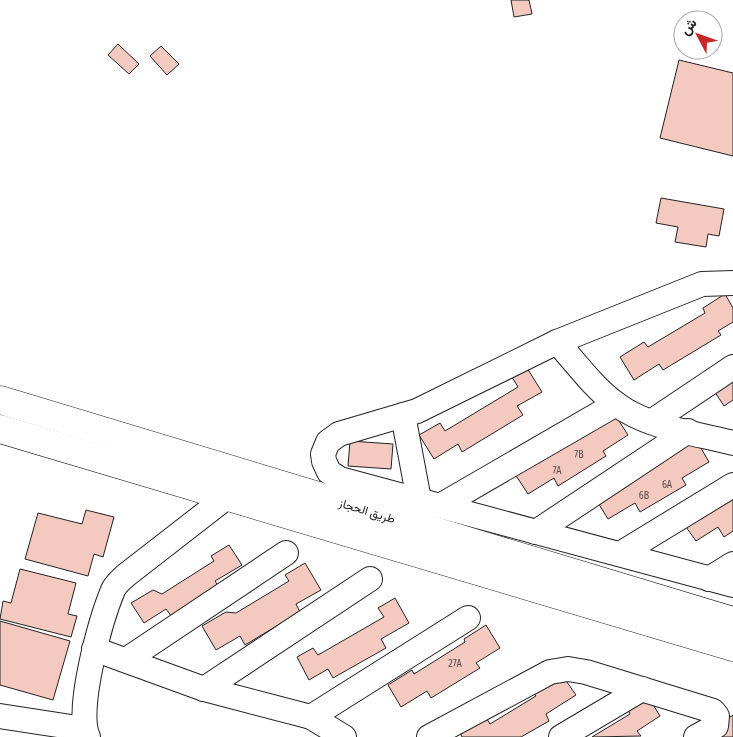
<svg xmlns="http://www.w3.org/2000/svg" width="733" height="737" font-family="'Fira Sans Condensed',Vazirmatn,sans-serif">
  <rect width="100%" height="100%" fill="#fff"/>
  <g fill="#f3c9c0" stroke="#222">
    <polygon points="511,0 529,0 532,14 514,17"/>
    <polygon points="118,44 139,64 129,74 108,55"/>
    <polygon points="161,46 179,64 167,75 150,56"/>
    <polygon points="679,60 733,73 733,156 660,138"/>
    <polygon points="661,198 724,209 719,236 708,234 706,247 675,242 678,227 656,223"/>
    <polygon points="725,294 733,308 733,322 718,331 721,335 663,370 659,364 634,380 620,357 644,342 648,347 705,313 703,308"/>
    <polygon points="527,368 542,392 517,406 523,415 462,452 458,444 434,459 419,435 440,423 445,431 518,387 512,377"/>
    <polygon points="733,372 733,400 724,406 711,386"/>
    <polygon points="612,410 628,435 603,451 606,456 558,486 554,478 528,494 513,471 535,457 539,463 592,430"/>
    <polygon points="694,436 709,462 682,478 686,485 640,512 635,503 608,519 594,496 619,487 673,455 670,450"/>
    <polygon points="350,441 393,444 391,469 348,466"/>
    <polygon points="733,495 733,531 724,537 718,527 696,541 681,520"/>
    <polygon points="86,510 114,517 103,557 94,554 88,576 25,559 38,513 82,524"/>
    <polygon points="229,545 242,565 215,581 219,587 172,617 166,609 144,623 131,603 153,590 162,594 214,561 211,556"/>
    <polygon points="305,563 321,590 296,604 300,612 245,645 240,636 216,650 202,626 226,612 236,613 289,581 285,575"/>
    <polygon points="20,569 76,583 68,614 77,616 71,637 0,619 3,601 11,603"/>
    <polygon points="395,598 409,623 381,639 386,648 333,678 328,669 309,680 297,657 313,648 318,655 384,617 378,608"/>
    <polygon points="0,621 70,641 53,700 0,685"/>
    <polygon points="486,625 500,648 476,663 480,668 431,698 427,691 401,707 388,685 412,670 414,674 465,642 464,639"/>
    <polygon points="560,672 576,695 546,714 549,721 521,737 462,737 460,732 485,716 490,724 536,696 532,691"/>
    <polygon points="649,698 660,716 637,731 641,736 592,737 630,714 628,710"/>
    <polygon points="733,715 733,737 715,737 721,723"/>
  </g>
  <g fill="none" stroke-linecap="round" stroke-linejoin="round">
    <defs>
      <g id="minor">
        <polyline points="733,283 702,284 557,342 417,411 339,434 328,442 323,454 324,461 329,472 340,479 733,585"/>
        <path d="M557,342c19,21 36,45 59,62 32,24 79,29 117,39"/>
        <polyline points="403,415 419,500"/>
        <polyline points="651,422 733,367"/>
        <polyline points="440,506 616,404"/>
        <polyline points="536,532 688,431"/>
        <polyline points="620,554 733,485"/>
        <polyline points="709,579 733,564"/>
        <polyline points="94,649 204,689 311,717 344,737"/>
        <polyline points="126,660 286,553"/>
        <polyline points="204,689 370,579"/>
        <polyline points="0,716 84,729"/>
        <polyline points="311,717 468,618"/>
        <path d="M88,737c-13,-27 13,-118 25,-147 2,-5 8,-10 12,-14l103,-80"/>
        <polyline points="429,737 550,672 568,669 586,672 713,711 717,716 716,726 696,737"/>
        <polyline points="561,737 642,689"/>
      </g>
      <g id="major">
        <polyline points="0,400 733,621"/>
        <polyline points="0,429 733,647"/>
      </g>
    </defs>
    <use href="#minor" stroke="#222" stroke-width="26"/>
    <use href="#major" stroke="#222" stroke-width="29"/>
    <use href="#minor" stroke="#fff" stroke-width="24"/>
    <use href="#major" stroke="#fff" stroke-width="28"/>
  </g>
  <g text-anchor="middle" stroke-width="4" stroke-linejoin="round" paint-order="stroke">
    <g font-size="10" fill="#564c4a">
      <text x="579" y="458">7B</text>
      <text x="557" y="474">7A</text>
      <text x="667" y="488">6A</text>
      <text x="644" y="499">6B</text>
      <text x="455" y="667">27A</text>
    </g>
    <g font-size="12" fill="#222" stroke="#fff">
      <text transform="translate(367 511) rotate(17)" y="4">طريق الحجاز</text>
    </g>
  </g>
  <g transform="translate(698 35) rotate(311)"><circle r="24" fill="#ffffff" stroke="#a7a7a7"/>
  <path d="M0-4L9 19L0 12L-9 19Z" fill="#c62828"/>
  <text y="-8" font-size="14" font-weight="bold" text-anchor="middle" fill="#222222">ش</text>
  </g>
</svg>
